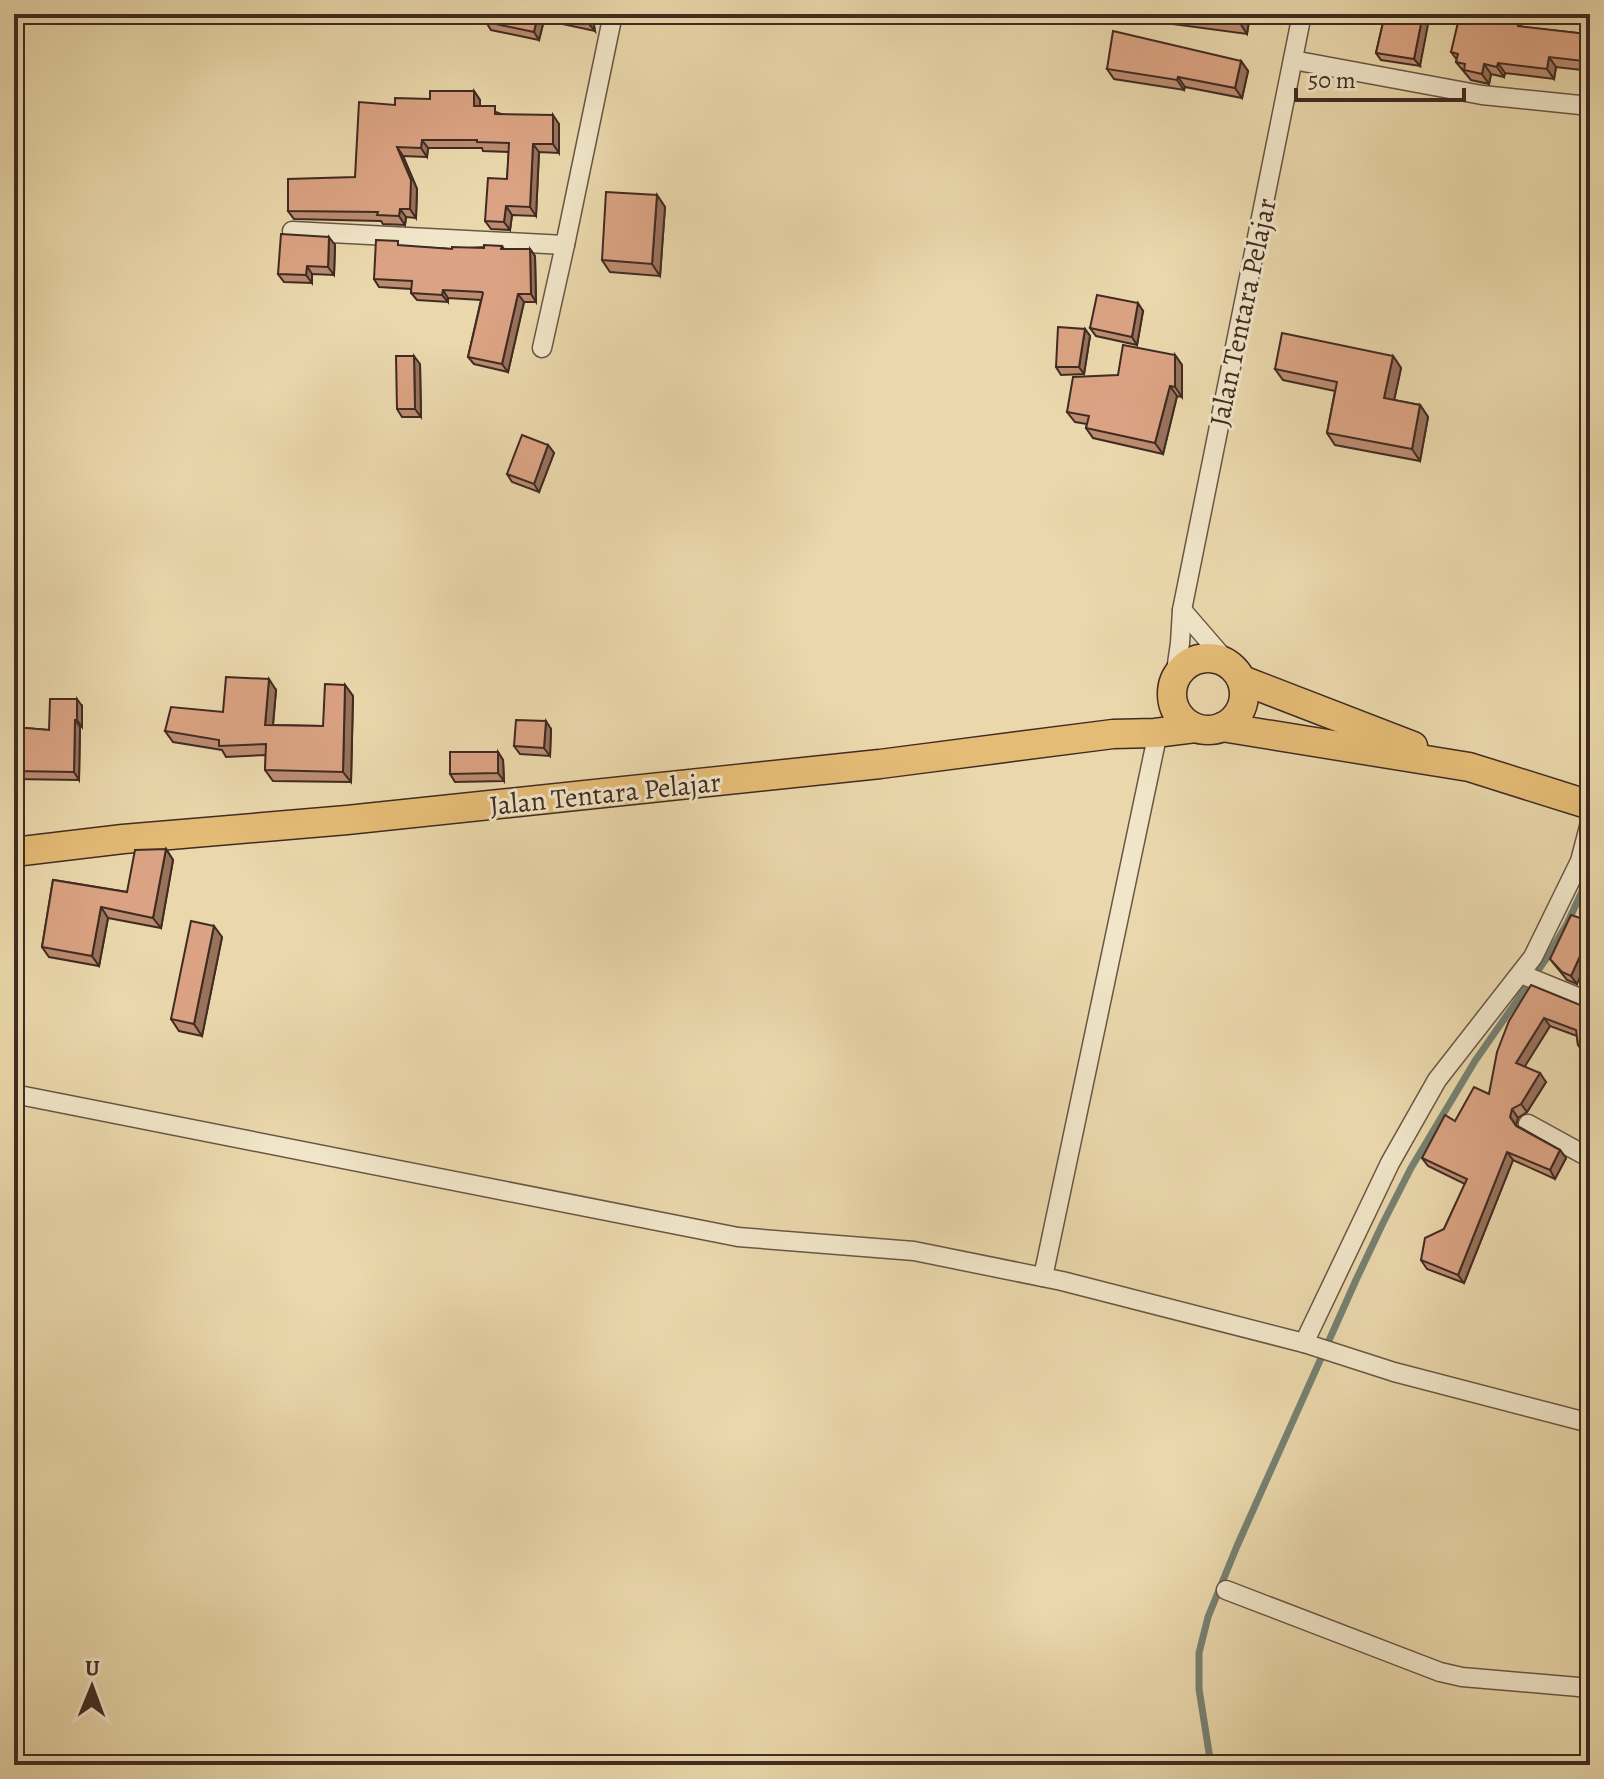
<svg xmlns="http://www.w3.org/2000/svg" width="1604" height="1779" font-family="Alegreya,serif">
  <rect width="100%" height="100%" fill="#ead8ac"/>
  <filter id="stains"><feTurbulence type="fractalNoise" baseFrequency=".0025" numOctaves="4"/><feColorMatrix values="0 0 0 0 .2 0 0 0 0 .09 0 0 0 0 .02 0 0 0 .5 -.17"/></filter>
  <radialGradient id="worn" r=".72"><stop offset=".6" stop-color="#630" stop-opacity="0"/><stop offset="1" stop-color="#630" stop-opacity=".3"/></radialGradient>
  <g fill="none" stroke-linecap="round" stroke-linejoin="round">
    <polyline stroke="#758172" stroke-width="7" points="1211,1765 1199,1689 1199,1653 1208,1617 1237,1546 1356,1280 1383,1223 1411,1168 1475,1061 1546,959 1567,924 1590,874"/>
    <defs>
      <g id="minor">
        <polyline points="1293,60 1482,95 1590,106"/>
        <polyline points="292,231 565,245 613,14"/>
        <polyline points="542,348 565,245"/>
        <polyline points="1182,610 1227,662"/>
        <polyline points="1175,678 1180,643 1182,610 1302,14"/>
        <polyline points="1521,974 1590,1002"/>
        <polyline points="14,1094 738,1237 914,1251 1062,1281 1304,1343 1394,1372 1590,1423"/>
        <polyline points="1528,1124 1590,1158"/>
        <polyline points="1043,1277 1158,732"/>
        <polyline points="1304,1343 1390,1163 1437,1080 1533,957 1580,861 1590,823"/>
        <polyline points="1226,1590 1440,1672 1462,1677 1590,1688"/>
      </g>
      <g id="trunk">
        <circle cx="1208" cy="694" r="36"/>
        <polyline points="1242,680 1413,746"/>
        <polyline points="1222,727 1469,767 1590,805"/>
        <polyline points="14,852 123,839 347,820 880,764 1113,734 1155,733 1195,728"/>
      </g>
    </defs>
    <use href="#minor" stroke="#6a5644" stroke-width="21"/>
    <use href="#trunk" stroke="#402b22" stroke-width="31"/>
    <use href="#minor" stroke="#f1e6c9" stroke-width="18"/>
    <use href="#trunk" stroke="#e5bc76" stroke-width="28"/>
  </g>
  <g fill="#bc8c71" stroke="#402b22" stroke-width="2">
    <polygon points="488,14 592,14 595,31 544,20 539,40 491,30 486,22"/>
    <polygon points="1125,14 1250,14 1247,34 1128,18"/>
    <polygon points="1385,14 1420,66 1381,60 1376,53"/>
    <polygon points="1518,22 1522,27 1587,34 1590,39 1590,71 1556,67 1554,79 1505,73 1504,77 1491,74 1489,84 1471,80 1456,62 1457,60 1451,52"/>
    <polygon points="1241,61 1248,71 1242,98 1185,87 1184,90 1114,79 1107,69"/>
    <polygon points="474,91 480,100 480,106 501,114 559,124 559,153 539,152 536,216 512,215 510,230 491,229 485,221 507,179 509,152 483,151 482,148 428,148 427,157 403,156 417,189 416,218 406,217 405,225 383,224 381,221 294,219 288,211 355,177 395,105"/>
    <polygon points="657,195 665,207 660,276 610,272 602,260"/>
    <polygon points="335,245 334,275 312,274 312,283 284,282 278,274"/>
    <polygon points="401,246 452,249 502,246 504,249 530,249 535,256 536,302 524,302 508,372 474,364 468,357 481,300 448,298 448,302 417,300 411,293 411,289 379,287 374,279"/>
    <polygon points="1143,311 1137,345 1096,336 1090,328"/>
    <polygon points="1085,329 1090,336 1084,374 1061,375 1056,367"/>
    <polygon points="1175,355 1182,365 1182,397 1177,396 1163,454 1093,438 1086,428 1087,424 1075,422 1067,412 1118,375"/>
    <polygon points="1393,356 1401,368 1394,400 1420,405 1428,417 1420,461 1335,445 1327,433 1335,391 1283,380 1275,369"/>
    <polygon points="420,364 421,417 402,417 397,409"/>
    <polygon points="548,445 554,453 539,492 512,482 507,474"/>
    <polygon points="345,685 353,696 351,782 273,781 265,770 266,755 226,757 222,750 173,742 165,731 223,712 276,690 273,725 323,726"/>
    <polygon points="82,706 82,727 80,727 79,780 14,779 14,727 49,730"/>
    <polygon points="551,729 550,756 520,754 514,746"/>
    <polygon points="498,752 503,760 504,781 455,782 450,774"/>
    <polygon points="166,849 173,860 161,928 108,918 99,966 49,957 42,947 53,880 127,892"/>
    <polygon points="1580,918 1577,984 1567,980 1550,959"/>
    <polygon points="222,937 202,1036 179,1031 171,1019"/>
    <polygon points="1590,1004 1590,1056 1584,1054 1578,1045 1577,1036 1550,1026 1524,1066 1546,1082 1527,1112 1518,1118 1516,1125 1560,1150 1566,1158 1555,1179 1513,1160 1464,1283 1427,1269 1421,1260 1444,1229 1465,1184 1428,1166 1422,1158 1455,1121 1489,1094 1509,1021 1580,1005"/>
  </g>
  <g fill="#99725c" stroke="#402b22" stroke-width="2">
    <polygon points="538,14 540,14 544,20 539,40 534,32"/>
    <polygon points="588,14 592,14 595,31 589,24"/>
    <polygon points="1241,14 1250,14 1247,34 1240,23"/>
    <polygon points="1423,14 1430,14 1420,66 1414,59"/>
    <polygon points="1587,34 1590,39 1590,71 1583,61"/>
    <polygon points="1549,57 1556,67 1554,79 1547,69"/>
    <polygon points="1241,61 1248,71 1242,98 1235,88"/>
    <polygon points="1498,63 1505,73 1504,77 1497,67"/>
    <polygon points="1484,64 1491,74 1489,84 1482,74"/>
    <polygon points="1178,77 1185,87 1184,90 1177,80"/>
    <polygon points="474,91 480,100 480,114 474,106"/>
    <polygon points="553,115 559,124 559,153 553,144"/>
    <polygon points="422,140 428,148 427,157 421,148"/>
    <polygon points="533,144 539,152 536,216 530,207"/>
    <polygon points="397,147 403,156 417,189 416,218 410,209"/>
    <polygon points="657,195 665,207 660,276 652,264"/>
    <polygon points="506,206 512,215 510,230 504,222"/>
    <polygon points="400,209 406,217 405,225 399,216"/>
    <polygon points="329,237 335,245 334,275 328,267"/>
    <polygon points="530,249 535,256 536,302 531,294"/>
    <polygon points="307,266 312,274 312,283 306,275"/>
    <polygon points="443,290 448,298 448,302 442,295"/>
    <polygon points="518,294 524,302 508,372 502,364"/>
    <polygon points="1138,303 1143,311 1137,345 1132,337"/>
    <polygon points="1085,329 1090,336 1084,374 1079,367"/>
    <polygon points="1175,355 1182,365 1182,397 1175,387"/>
    <polygon points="414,356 420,364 421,417 415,409"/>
    <polygon points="1393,356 1401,368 1392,410 1384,398"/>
    <polygon points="1170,386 1177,396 1163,454 1155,443"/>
    <polygon points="1420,405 1428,417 1420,461 1412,449"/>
    <polygon points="548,445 554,453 539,492 534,484"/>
    <polygon points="269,679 276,690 272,735 265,725"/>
    <polygon points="345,685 353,696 351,782 343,772"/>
    <polygon points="77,699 82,706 82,727 77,720"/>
    <polygon points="75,720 80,727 79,780 74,772"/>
    <polygon points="546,721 551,729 550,756 544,748"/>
    <polygon points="498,752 503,760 504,781 498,773"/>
    <polygon points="166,849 173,860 161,928 153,918"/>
    <polygon points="101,907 108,918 99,966 92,956"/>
    <polygon points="214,926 222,937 202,1036 194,1024"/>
    <polygon points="1590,934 1590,954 1577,984 1571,976"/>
    <polygon points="1544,1018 1550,1026 1522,1071 1516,1063"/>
    <polygon points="1540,1073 1546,1082 1527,1112 1521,1104"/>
    <polygon points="1512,1109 1518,1118 1516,1125 1510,1117"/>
    <polygon points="1560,1150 1566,1158 1555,1179 1550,1170"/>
    <polygon points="1507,1152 1513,1160 1464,1283 1458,1275"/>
  </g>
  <g fill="#dba383" stroke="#402b22" stroke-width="2">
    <polygon points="488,14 538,14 534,32 486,22"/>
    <polygon points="546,14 588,14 589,24"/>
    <polygon points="1169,14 1241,14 1240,23"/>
    <polygon points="1385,14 1423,14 1414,59 1376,53"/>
    <polygon points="1460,14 1481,14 1518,22 1518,26 1587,34 1583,61 1549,57 1547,69 1498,63 1497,67 1484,64 1482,74 1464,70 1465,64 1456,62 1458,54 1451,52"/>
    <polygon points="1113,31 1241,61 1235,88 1178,77 1177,80 1107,69"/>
    <polygon points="430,91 474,91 474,106 495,106 495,114 553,115 553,144 533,144 530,207 506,206 504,222 485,221 488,178 507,179 509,143 477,142 477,140 422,140 421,148 397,147 411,180 410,209 400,209 399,216 377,215 378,212 288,211 288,179 355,177 359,102 395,105 395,98 430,99"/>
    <polygon points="606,192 657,195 652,264 602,260"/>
    <polygon points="281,234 329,237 328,267 307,266 306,275 278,274"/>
    <polygon points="376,240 398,241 398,245 452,249 452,247 484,248 484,245 502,246 501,249 530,249 531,294 518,294 502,364 468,357 483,293 482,292 443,290 442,295 411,293 412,281 374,279"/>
    <polygon points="1097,295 1138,303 1132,337 1090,328"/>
    <polygon points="1058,327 1085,329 1079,367 1056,367"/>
    <polygon points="1282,333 1393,356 1384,398 1420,405 1412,449 1327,433 1337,382 1275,369"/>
    <polygon points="1123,345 1175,355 1175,387 1170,386 1155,443 1086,428 1089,416 1067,412 1073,377 1118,375"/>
    <polygon points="396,356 414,356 415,409 397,409"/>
    <polygon points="522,435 548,445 534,484 507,474"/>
    <polygon points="226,677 269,679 265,725 323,726 325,684 345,685 343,772 265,770 266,744 219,746 219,740 165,731 171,707 223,712"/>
    <polygon points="50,699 77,699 77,720 75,720 74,772 14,771 14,727 49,730"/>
    <polygon points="516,720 546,721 544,748 514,746"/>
    <polygon points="450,752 498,752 498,773 450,774"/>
    <polygon points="166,849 153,918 101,907 92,956 42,947 53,880 127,892 135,850"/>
    <polygon points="1590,888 1590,921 1582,919 1590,922 1590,934 1571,976 1562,972 1550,959 1571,915 1580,918"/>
    <polygon points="191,921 214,926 194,1024 171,1019"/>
    <polygon points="1531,985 1580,1005 1590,1004 1590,1050 1578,1045 1576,1030 1544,1018 1516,1063 1540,1073 1521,1104 1512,1109 1510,1117 1516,1126 1560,1150 1550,1170 1507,1152 1458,1275 1421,1260 1425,1238 1444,1229 1467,1179 1422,1158 1445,1115 1455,1121 1474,1087 1489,1094 1497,1052 1509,1021"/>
    <polygon points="1590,1096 1590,1109 1586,1107"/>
  </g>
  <g text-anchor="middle" stroke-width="6" stroke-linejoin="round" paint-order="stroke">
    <g font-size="28" fill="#402b22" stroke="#f1e6c9">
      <text transform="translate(1242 312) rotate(-78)" y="10">Jalan Tentara Pelajar</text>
      <text transform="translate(605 793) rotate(-6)" y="10">Jalan Tentara Pelajar</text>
    </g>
  </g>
  <rect width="1604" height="1779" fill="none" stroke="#ead8ac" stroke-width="48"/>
  <rect x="16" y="16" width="1572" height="1747" fill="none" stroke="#402b22" stroke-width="4"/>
  <rect x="24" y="24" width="1556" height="1731" fill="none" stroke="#402b22" stroke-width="2"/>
  <g transform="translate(92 1687) rotate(1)" stroke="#f1e6c9" stroke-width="6" paint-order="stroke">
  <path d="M0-6L14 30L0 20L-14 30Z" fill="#402b22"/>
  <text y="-12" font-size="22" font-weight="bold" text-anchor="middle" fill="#402b22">U</text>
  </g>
  <path d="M1296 88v12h168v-12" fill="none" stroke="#402b22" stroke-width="4"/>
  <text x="1308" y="88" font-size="24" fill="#402b22" stroke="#f1e6c9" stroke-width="6" paint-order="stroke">50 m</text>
  <rect width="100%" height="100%" filter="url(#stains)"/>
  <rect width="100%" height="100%" fill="url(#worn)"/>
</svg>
